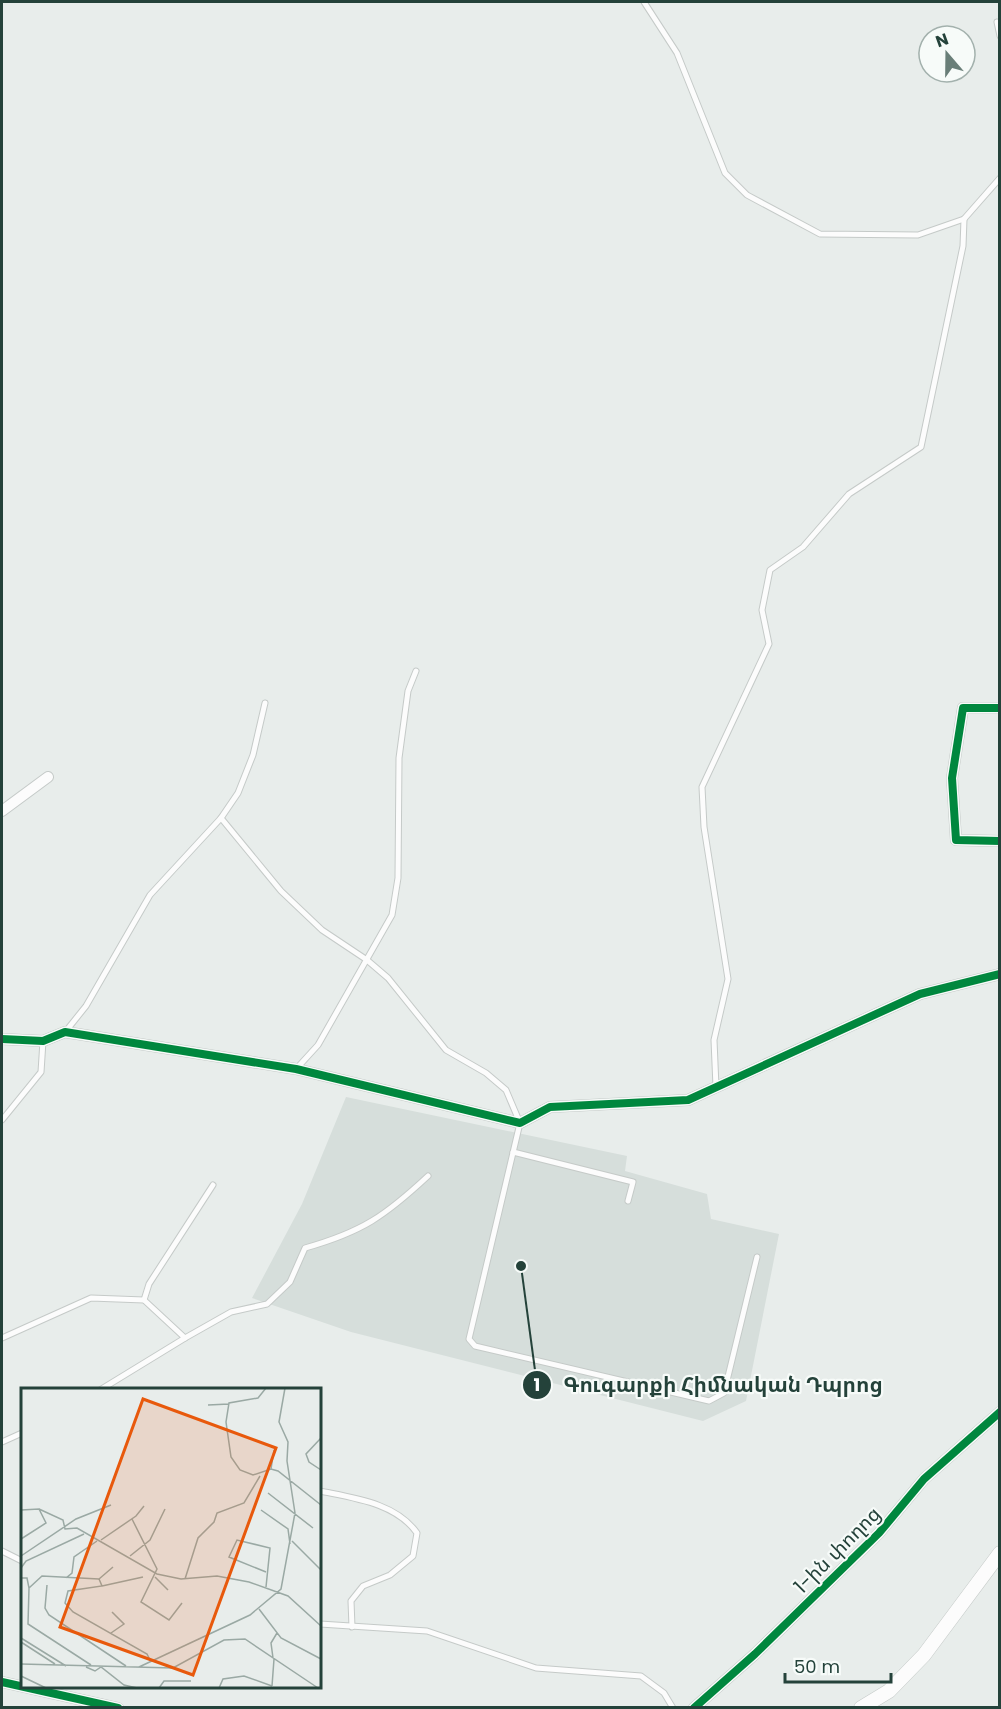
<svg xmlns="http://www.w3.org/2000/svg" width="1001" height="1709" font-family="Poppins,'Noto Sans Armenian',sans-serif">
  <rect width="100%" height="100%" fill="#e8edeb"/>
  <polygon fill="#d6dedb" points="346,1097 627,1156 625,1171 707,1194 711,1219 779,1234 746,1401 703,1421 351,1332 252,1298 302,1204"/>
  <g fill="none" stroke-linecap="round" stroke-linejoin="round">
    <defs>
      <g id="service">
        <polyline points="644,2 677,53 725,173 747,195 820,234 918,235 964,219 1000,178"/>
        <polyline points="997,22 1000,36"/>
        <polyline points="221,818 281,891 322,930 367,960 388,978 446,1050 486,1073 506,1090 520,1123 469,1339 475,1346 709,1401 724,1393 757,1257"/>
        <polyline points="66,1031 86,1006 150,895 221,818 238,793 253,755 265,703"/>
        <polyline points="297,1068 318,1045 392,915 398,878 399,758 408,691 416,671"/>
        <polyline points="716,1087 714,1040 728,979 704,827 702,787 769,644 762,610 770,570 803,547 849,494 921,447 963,246 964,219"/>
        <polyline points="2,1120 41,1072 43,1041"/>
        <polyline points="513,1152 633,1182 628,1201"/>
        <polyline points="144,1300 149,1284 213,1185"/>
        <polyline points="2,1338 91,1298 144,1300 185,1338 100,1390"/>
        <path d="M185,1338l46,-26 36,-8 23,-22 15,-34c57,-16 80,-32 123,-72"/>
        <polyline points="2,1442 22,1433"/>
        <path d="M320,1491c34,7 76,12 97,42l-4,23 -23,19 -27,11 -12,15 1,26"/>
        <polyline points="2,1551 22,1561"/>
        <polyline points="320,1624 427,1631 536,1668 641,1676 664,1693 673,1708"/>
      </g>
      <g id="minor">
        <polyline points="1000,708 963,708 952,778 956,840 1000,841"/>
        <polyline points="2,811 48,777"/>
        <polyline points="2,1039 43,1041 65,1032 296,1069 520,1123 550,1107 688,1100 920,994 1000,974"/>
        <polyline points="2,1682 118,1708"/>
        <polyline points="694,1708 755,1654 879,1533 924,1479 1000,1412"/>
      </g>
      <polyline id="tertiary" points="861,1708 889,1691 924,1655 1000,1553"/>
    </defs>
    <use href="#service" stroke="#c5cac8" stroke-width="7"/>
    <use href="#minor" stroke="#c5cac8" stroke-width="12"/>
    <use href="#tertiary" stroke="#c5cac8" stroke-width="15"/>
    <use href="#service" stroke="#fcfcfc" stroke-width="5"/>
    <use href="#minor" stroke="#fcfcfc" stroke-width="10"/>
    <use href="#tertiary" stroke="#fcfcfc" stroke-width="14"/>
    <defs>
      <g id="cycleway">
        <polyline points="1000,708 963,708 952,778 956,840 1000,841"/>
        <polyline points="2,1039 43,1041 65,1032 296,1069 520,1123 550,1107 688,1100 920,994 1000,974"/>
        <polyline points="2,1682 118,1708"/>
        <polyline points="694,1708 755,1654 879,1533 924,1479 1000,1412"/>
      </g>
    </defs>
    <use href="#cycleway" stroke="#f7fbf9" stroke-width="11"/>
    <use href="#cycleway" stroke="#00873e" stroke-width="8"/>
  </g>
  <g text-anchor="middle" stroke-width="4.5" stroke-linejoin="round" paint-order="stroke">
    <g font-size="20" fill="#24423a" stroke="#f7fbf9">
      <text transform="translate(837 1550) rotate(-45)" y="7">1-ին փողոց</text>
    </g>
  </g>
  <g transform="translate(21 1388)">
    <rect width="300" height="300" fill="#e8edeb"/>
    <path fill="none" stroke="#9aa9a4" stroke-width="1.5" d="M245,0l-8,10 -29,5 -3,19 5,35 9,13 13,5 18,-6 7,2 43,34M187,17l21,-1M300,50l-15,16 3,8 12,8M250,81l3,-19M247,105l45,35M18,121l24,11 2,9 12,-1 80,46 24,5 36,-3 32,6 39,14 33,30M0,122l18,-1 7,14 -25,16M240,122l27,19 2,15M111,131l25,50 -16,33 28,18 13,-17M80,152l35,-24 8,-10M271,153l29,29M0,168l55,-37 35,-14M109,168l20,-16 15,-31M0,180l5,-7 58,-27M134,189l13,13M0,190h6l2,10 -1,36 63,41M45,190l6,-5 2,-16 23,-16M78,191l3,7 -34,5 -3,12 8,9 74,42 3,6M78,191l14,-12M164,191l13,-41 16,-16 3,-9 27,-10 16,-27M26,197l-2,23 4,7 77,51M81,198l41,-9M245,199l4,-39 -33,-8 -8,17 37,15M8,200l13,-12 57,3M238,221l22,29 40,21M90,245l13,-9 -12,-12M0,250l45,28M0,254l34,22M252,270l-2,-15 6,-10M0,276l152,4 51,-28 21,-1 73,49M65,279l9,4 6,-4 23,18 13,3M118,279l111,-52 31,-26 14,-76 -8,-52 1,-19 -9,-20 6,-34M0,288l25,12M251,298l2,-27M138,300l5,-7h27M198,300l4,-9 21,-3 28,10"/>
    <path fill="#e8590c" fill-opacity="0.15" stroke="#e8590c" stroke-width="3" d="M122,11l133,49 -83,227 -133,-48z"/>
    <rect width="300" height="300" fill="none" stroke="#24423a" stroke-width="3"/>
  </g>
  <path fill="none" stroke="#24423a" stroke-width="2" d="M521 1266L537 1385"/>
  <g fill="#24423a" stroke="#f7fbf9" stroke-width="2">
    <circle cx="521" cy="1266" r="6"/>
    <circle cx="537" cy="1385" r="15"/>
  </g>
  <g font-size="18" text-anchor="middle" font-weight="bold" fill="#fff">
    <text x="537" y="1391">1</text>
  </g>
  <g font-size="21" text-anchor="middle" font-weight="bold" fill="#24423a" stroke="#f7fbf9" stroke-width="4.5" stroke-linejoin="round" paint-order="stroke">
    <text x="723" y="1392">Գուգարքի Հիմնական Դպրոց</text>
  </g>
  <rect width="1001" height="1709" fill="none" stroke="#24423a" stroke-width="6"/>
  <g transform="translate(947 54) rotate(340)"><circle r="28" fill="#f7fbf9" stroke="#a3b1ad" stroke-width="1.5"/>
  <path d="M0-4.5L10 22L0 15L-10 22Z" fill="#697e78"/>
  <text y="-9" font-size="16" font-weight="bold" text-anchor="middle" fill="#24423a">N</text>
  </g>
  <path d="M785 1673v9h106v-9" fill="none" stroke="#24423a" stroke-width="3"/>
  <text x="794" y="1673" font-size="18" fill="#24423a" stroke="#f7fbf9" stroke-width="4.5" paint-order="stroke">50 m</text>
</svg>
